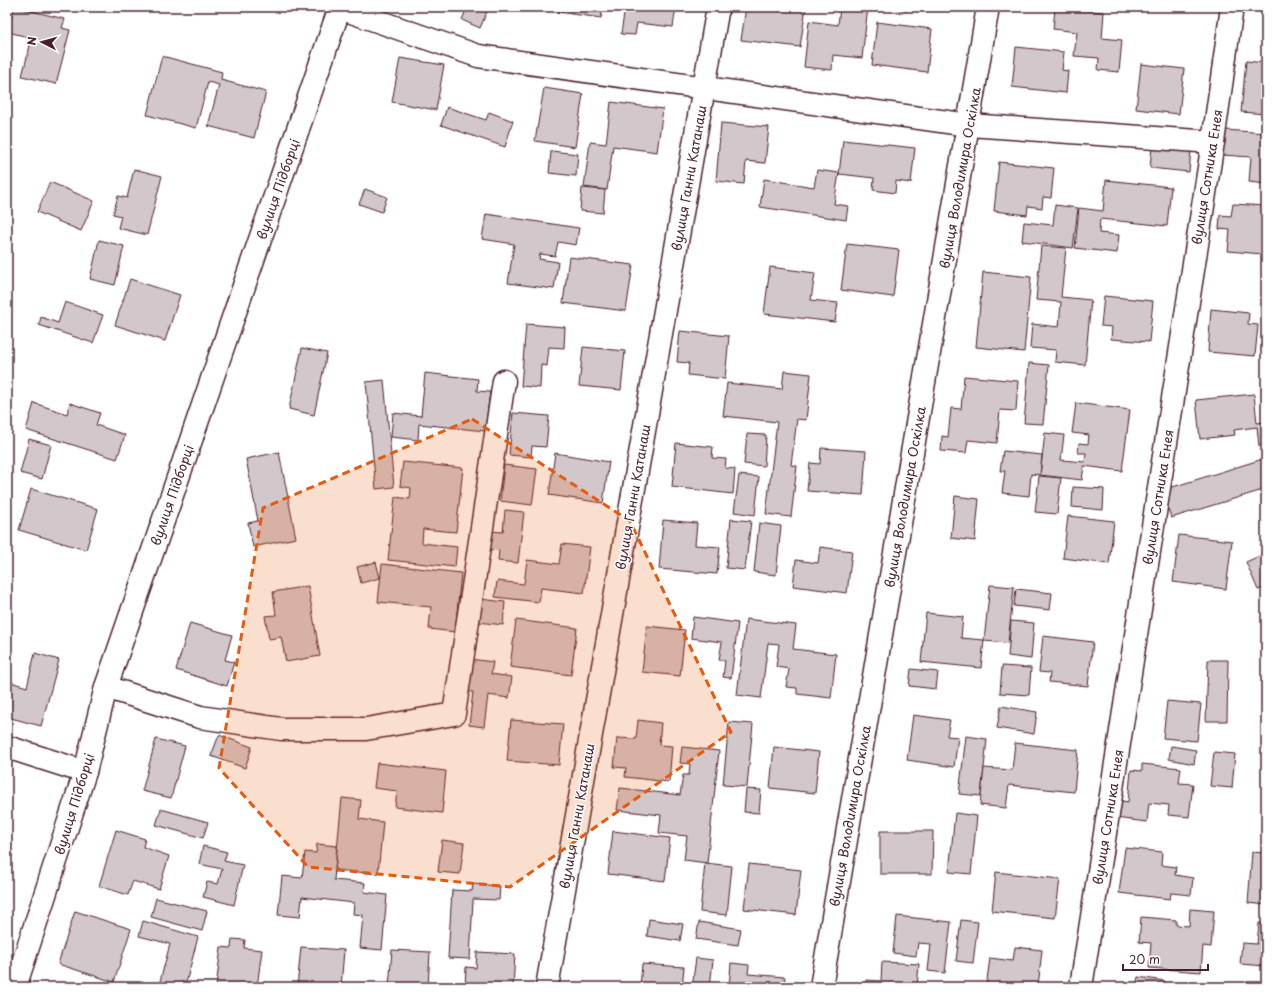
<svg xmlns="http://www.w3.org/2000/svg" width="1273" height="994" font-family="'Playpen Sans',sans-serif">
  <rect width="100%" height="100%" fill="#fff"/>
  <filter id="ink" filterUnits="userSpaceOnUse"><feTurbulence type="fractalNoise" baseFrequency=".025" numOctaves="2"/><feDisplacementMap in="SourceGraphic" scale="8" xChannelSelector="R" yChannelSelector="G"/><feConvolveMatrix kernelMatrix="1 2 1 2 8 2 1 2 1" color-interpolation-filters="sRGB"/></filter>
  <g filter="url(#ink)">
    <g fill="#d2c7cb" stroke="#4a1f2b">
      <polygon points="14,7 65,19 62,28 70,30 56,84 22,76 32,38 8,32"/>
      <polygon points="467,7 489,7 480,28 462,20"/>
      <polygon points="559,7 603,7 601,18 558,12"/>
      <polygon points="625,7 676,7 673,27 637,23 635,35 621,34"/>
      <polygon points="746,7 806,7 800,47 741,40"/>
      <polygon points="840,7 868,7 862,58 833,55 832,70 804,67 809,21 838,25"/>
      <polygon points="881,7 907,7 907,11"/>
      <polygon points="1262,7 1266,7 1266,22 1263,23"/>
      <polygon points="1055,8 1104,12 1102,38 1122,40 1119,72 1098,70 1099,58 1074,56 1077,32 1053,29"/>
      <polygon points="877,22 932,29 927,72 872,65"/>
      <polygon points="1016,47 1064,52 1062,70 1068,71 1066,93 1012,87"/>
      <polygon points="162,56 222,72 221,80 266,92 254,138 208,126 219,85 208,82 196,128 147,115"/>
      <polygon points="400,58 444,65 436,110 392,102"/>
      <polygon points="1246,61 1266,63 1266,114 1241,112"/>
      <polygon points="1141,64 1184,69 1179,114 1136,109"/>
      <polygon points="544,88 583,94 575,147 535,141"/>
      <polygon points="611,102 663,109 657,152 613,146 607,190 584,187 590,142 606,144"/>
      <polygon points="447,107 486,120 489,112 513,121 505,147 441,125"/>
      <polygon points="721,123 769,127 765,163 746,161 744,184 716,181"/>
      <polygon points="1225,130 1266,133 1266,184 1249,182 1251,157 1222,155"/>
      <polygon points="843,140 915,148 911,183 896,181 895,193 873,190 874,178 839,174"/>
      <polygon points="1152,146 1191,150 1189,172 1150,168"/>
      <polygon points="551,151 578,154 576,176 549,173"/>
      <polygon points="999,162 1054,168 1051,198 1043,197 1042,208 1028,206 1027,215 994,211"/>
      <polygon points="134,169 162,176 147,235 118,228 121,216 113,214 118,196 127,198"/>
      <polygon points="817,170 839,173 834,204 848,206 846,220 760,207 764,179 814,187"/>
      <polygon points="1106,180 1171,187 1167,226 1100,219 1099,233 1119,235 1117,253 1075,248 1079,208 1103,211"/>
      <polygon points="50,182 94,201 81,231 37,212"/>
      <polygon points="582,188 605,190 603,213 580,211"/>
      <polygon points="365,189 387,197 382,212 359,204"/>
      <polygon points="1233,204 1266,206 1266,247 1263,247 1262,254 1228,251 1230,230 1219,229 1220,215 1231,216"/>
      <polygon points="1055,205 1078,208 1073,248 1022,241 1024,222 1053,225"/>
      <polygon points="486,214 579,228 576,245 558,242 555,256 540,254 539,259 558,262 554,289 508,283 514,244 482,239"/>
      <polygon points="99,240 124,246 115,285 90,279"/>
      <polygon points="847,244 899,250 893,297 841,290"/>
      <polygon points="1041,246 1066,248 1061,297 1091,300 1085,365 1055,362 1056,350 1030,348 1032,324 1059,327 1061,302 1036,300"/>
      <polygon points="569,257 633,265 626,311 563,303"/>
      <polygon points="770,267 815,273 811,300 838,303 835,322 764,314"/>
      <polygon points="983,272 1031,277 1024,352 976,347"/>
      <polygon points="1265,276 1266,276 1266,316 1261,315"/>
      <polygon points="130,279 180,295 165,341 115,325"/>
      <polygon points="1104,296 1153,301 1149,342 1111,339 1112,327 1101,326"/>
      <polygon points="65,302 103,315 93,343 39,325 41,317 58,323"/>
      <polygon points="1211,309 1249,313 1248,324 1258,325 1255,356 1208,352"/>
      <polygon points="526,324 565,327 564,348 549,347 547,366 541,365 540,388 521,386"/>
      <polygon points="680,331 729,336 725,379 688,375 689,363 677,362"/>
      <polygon points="583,347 625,351 621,390 579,386"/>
      <polygon points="302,348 327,353 314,415 289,409"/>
      <polygon points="1029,363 1049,365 1043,424 1024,423"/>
      <polygon points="784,371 811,374 806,420 797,419 791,465 797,466 791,517 766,514 777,422 723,416 727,383 782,389"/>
      <polygon points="425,373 478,379 477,391 490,392 485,431 419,424 418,440 391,437 393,413 421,416"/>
      <polygon points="964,376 1018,381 1016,411 1000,410 997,443 968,440 966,453 941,451 942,436 948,437 951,408 961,409"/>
      <polygon points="384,380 394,487 376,489 366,382"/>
      <polygon points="1254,394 1257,423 1266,422 1266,445 1259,446 1257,427 1234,430 1235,435 1200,439 1196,400"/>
      <polygon points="34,403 67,414 70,403 100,413 96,425 125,435 117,459 26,430"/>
      <polygon points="1076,403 1130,410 1122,471 1084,466 1082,480 1040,475 1045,433 1064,435 1061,460 1085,462 1086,453 1078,453 1079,443 1088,444 1089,435 1072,433"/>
      <polygon points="513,413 549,416 546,447 532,446 531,457 509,455"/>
      <polygon points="747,434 766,435 764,466 744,464"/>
      <polygon points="29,439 51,445 42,479 20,473"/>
      <polygon points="676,443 713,447 712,458 726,459 725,468 735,469 733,494 672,487"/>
      <polygon points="821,448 866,451 863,495 807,491 810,463 820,464"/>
      <polygon points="1003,451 1042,455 1040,475 1031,474 1029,496 1002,493 1005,471 1000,471"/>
      <polygon points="279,452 296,538 253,547 248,523 258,521 246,459"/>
      <polygon points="555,453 609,462 603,503 549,495"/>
      <polygon points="1266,458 1266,489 1171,518 1163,490"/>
      <polygon points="403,462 463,468 456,532 423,529 422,543 457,547 455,567 388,560 395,497 410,499 411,488 400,486"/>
      <polygon points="504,465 537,469 532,505 500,501"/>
      <polygon points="739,475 759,477 755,515 734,512"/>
      <polygon points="1039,476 1061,478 1057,514 1035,512"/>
      <polygon points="1073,487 1104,489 1103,510 1072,507"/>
      <polygon points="31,489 98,509 86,550 19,530"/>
      <polygon points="955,496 979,499 975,541 951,538"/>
      <polygon points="505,510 524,512 518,563 498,561 499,550 488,549 490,531 503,532"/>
      <polygon points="1068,516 1114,521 1109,564 1063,558"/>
      <polygon points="731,519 751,521 745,570 726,568"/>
      <polygon points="663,520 697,523 695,545 720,547 717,574 659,569"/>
      <polygon points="759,523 781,526 776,575 754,572"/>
      <polygon points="1179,535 1232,541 1226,589 1173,582"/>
      <polygon points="562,544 590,547 584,593 541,588 539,602 495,597 497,581 524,584 527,560 559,564"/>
      <polygon points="820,547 852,551 847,593 793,586 796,560 818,563"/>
      <polygon points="1266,553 1266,587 1258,590 1246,562"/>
      <polygon points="376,562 380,578 361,583 357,567"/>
      <polygon points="382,564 461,573 455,632 429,629 431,607 378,602"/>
      <polygon points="990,585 1014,587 1008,643 984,641"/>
      <polygon points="308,586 320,656 286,662 281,637 269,639 265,616 276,615 273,592"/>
      <polygon points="1016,589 1052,593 1050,610 1014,606"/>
      <polygon points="481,599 505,602 503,625 478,622"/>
      <polygon points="926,613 963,617 961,638 984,640 981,668 921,662"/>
      <polygon points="693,617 738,623 731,678 723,677 725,661 719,660 722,642 691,638"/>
      <polygon points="746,619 796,625 793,649 836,654 831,698 797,694 797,688 786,687 789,669 776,667 779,644 768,643 761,698 737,695"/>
      <polygon points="516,620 577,628 571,675 510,667"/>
      <polygon points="1011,621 1034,623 1031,659 1008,656"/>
      <polygon points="190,623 232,635 225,660 234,662 227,686 176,670"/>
      <polygon points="647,626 685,630 680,676 642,672"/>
      <polygon points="1043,636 1093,642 1088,686 1049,682 1050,673 1039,672"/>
      <polygon points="35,653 59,660 41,726 7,717 7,681 27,687"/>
      <polygon points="470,659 493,662 491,674 512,677 509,698 488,695 484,727 469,725 473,692 466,692"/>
      <polygon points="1208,660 1228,660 1227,721 1206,721"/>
      <polygon points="1002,666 1031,668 1029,695 1000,693"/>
      <polygon points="911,669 938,672 936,689 909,686"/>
      <polygon points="1167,701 1201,704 1197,741 1163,738"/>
      <polygon points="1001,706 1037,712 1034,734 997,728"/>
      <polygon points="913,715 950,720 947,736 958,737 954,767 907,760"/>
      <polygon points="511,720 563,724 559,765 507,761"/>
      <polygon points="638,720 661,723 659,745 672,746 669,782 625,777 626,768 614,767 617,738 636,739"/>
      <polygon points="729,722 753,724 747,787 723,785"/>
      <polygon points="219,735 252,747 245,768 211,756"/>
      <polygon points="966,736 987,739 981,796 959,794"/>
      <polygon points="156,739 185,746 171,798 142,791"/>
      <polygon points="1015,743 1078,750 1074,792 1009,785 1006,808 980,805 984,768 1012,770"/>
      <polygon points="1171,746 1196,750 1194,764 1169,759"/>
      <polygon points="682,747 719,751 707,863 684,860 687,836 659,833 661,815 617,810 620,788 680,795 683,775 689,775 690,764 680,763"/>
      <polygon points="774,747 819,752 815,793 770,788"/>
      <polygon points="1214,752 1235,754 1232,788 1210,786"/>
      <polygon points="377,763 446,771 442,813 395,807 397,791 374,788"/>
      <polygon points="1142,764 1181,768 1179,783 1193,784 1189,817 1168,815 1169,805 1149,803 1147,822 1115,818 1117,800 1128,802 1131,770 1142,771"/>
      <polygon points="746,789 761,790 759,813 744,812"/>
      <polygon points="342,798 361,800 359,819 383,822 378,874 335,870"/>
      <polygon points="161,809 208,822 203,838 156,825"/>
      <polygon points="955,813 977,816 971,874 949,872"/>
      <polygon points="116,830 145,839 143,847 169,856 159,889 133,881 128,895 99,886"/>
      <polygon points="613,831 670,838 665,881 608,874"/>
      <polygon points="880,831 933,831 932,874 880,874"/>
      <polygon points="442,840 464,843 460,874 438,872"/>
      <polygon points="317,844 337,846 334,880 365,883 364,892 387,895 382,950 360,948 363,915 353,914 354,903 302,897 300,917 278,915 282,876 302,878 305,852 316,853"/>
      <polygon points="203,846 227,852 224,861 243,865 234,905 203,897 207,882 218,884 222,869 199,864"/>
      <polygon points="1125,848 1162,852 1161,865 1176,867 1175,875 1193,878 1191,895 1171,893 1170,899 1119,893"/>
      <polygon points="1252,852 1266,853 1266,905 1248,903"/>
      <polygon points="705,863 732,866 727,915 700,912"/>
      <polygon points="749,864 801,870 796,915 744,909"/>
      <polygon points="996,872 1060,879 1055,918 992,911"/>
      <polygon points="473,884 500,886 499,900 473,899 470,959 448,958 452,890 472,891"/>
      <polygon points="156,898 207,911 202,931 151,917"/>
      <polygon points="1190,909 1214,911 1211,947 1203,946 1201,972 1149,968 1151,943 1139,942 1141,917 1176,920 1176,925 1189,926"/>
      <polygon points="75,911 131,929 114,982 58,964"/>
      <polygon points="897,916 951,922 945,973 928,971 931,944 918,943 916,956 893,953"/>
      <polygon points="649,919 683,924 680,941 647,936"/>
      <polygon points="961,920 978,922 973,963 956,961"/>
      <polygon points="143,921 198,937 185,987 167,987 159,985 170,944 139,936"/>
      <polygon points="699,922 741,929 738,945 696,939"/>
      <polygon points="1259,923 1266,924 1266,966 1240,964 1242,943 1257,944"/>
      <polygon points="232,939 245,940 244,948 262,950 257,987 216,987 221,947 231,948"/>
      <polygon points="301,947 344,950 341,987 297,987"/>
      <polygon points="1015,947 1042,950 1038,987 986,987 990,958 1013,961"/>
      <polygon points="392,950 430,952 428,987 389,987"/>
      <polygon points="477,952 515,954 513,987 465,987 466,967 476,968"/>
      <polygon points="696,958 713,960 710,987 692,987"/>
      <polygon points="882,962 919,964 917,987 866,987 866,980 881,981"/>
      <polygon points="731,963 749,965 748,974 785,977 784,987 729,987"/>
      <polygon points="642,964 684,967 682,987 640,987"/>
      <polygon points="1138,977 1165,981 1164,987 1136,987"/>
      <polygon points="1266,983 1266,987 1214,987 1213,984"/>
    </g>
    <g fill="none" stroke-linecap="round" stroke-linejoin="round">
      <defs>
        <g id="minor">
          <polyline points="340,8 478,56 969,125 1213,142"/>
          <polyline points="106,687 200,717 281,729 366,729 454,714 504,381"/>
          <polyline points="7,747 85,772"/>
          <polyline points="15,987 85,772 106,687 340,7"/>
          <polyline points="547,987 718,7"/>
          <polyline points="821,987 988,7"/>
          <polyline points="1081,987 1213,142 1232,7"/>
        </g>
      </defs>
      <use href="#minor" stroke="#4a1f2b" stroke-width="25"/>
      <use href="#minor" stroke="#fff" stroke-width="22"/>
    </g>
  </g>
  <path fill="#e8590c" fill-opacity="0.2" stroke="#e8590c" stroke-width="3" stroke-dasharray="8 5" stroke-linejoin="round" d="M472,419l158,102 101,211 -221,155 -202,-20 -89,-99 44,-260z"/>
  <g text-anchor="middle" stroke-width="3" stroke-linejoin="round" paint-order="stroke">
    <g font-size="13" fill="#4a1f2b" stroke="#fff">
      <text transform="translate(1207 177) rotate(-81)" y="5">вулиця Сотника Енея</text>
      <text transform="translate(689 178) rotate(-80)" y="5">вулиця Ганни Катанаш</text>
      <text transform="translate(960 178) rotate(-80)" y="5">вулиця Володимира Оскілка</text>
      <text transform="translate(278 189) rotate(-71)" y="5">вулиця Підборці</text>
      <text transform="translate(172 495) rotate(-71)" y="5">вулиця Підборці</text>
      <text transform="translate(633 497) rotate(-80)" y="5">вулиця Ганни Катанаш</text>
      <text transform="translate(905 497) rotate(-80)" y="5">вулиця Володимира Оскілка</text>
      <text transform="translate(1158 497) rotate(-81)" y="5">вулиця Сотника Енея</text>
      <text transform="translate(74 804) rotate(-73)" y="5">вулиця Підборці</text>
      <text transform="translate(577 816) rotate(-80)" y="5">вулиця Ганни Катанаш</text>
      <text transform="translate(850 816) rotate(-80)" y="5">вулиця Володимира Оскілка</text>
      <text transform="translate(1108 817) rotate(-81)" y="5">вулиця Сотника Енея</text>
    </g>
  </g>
  <rect width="1273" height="994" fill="none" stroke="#fff" stroke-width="24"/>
  <rect x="12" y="12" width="1249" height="970" fill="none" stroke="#4a1f2b" stroke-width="1.5" filter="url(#ink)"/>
  <g transform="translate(42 42) rotate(276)" stroke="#ffffff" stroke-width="3" paint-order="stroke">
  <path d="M0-3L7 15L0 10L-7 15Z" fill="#4a1f2b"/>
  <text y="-6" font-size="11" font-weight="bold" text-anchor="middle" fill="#4a1f2b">N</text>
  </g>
  <path d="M1123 964v6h85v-6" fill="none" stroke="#4a1f2b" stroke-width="2"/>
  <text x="1129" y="964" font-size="12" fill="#4a1f2b" stroke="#ffffff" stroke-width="3" paint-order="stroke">20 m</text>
</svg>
